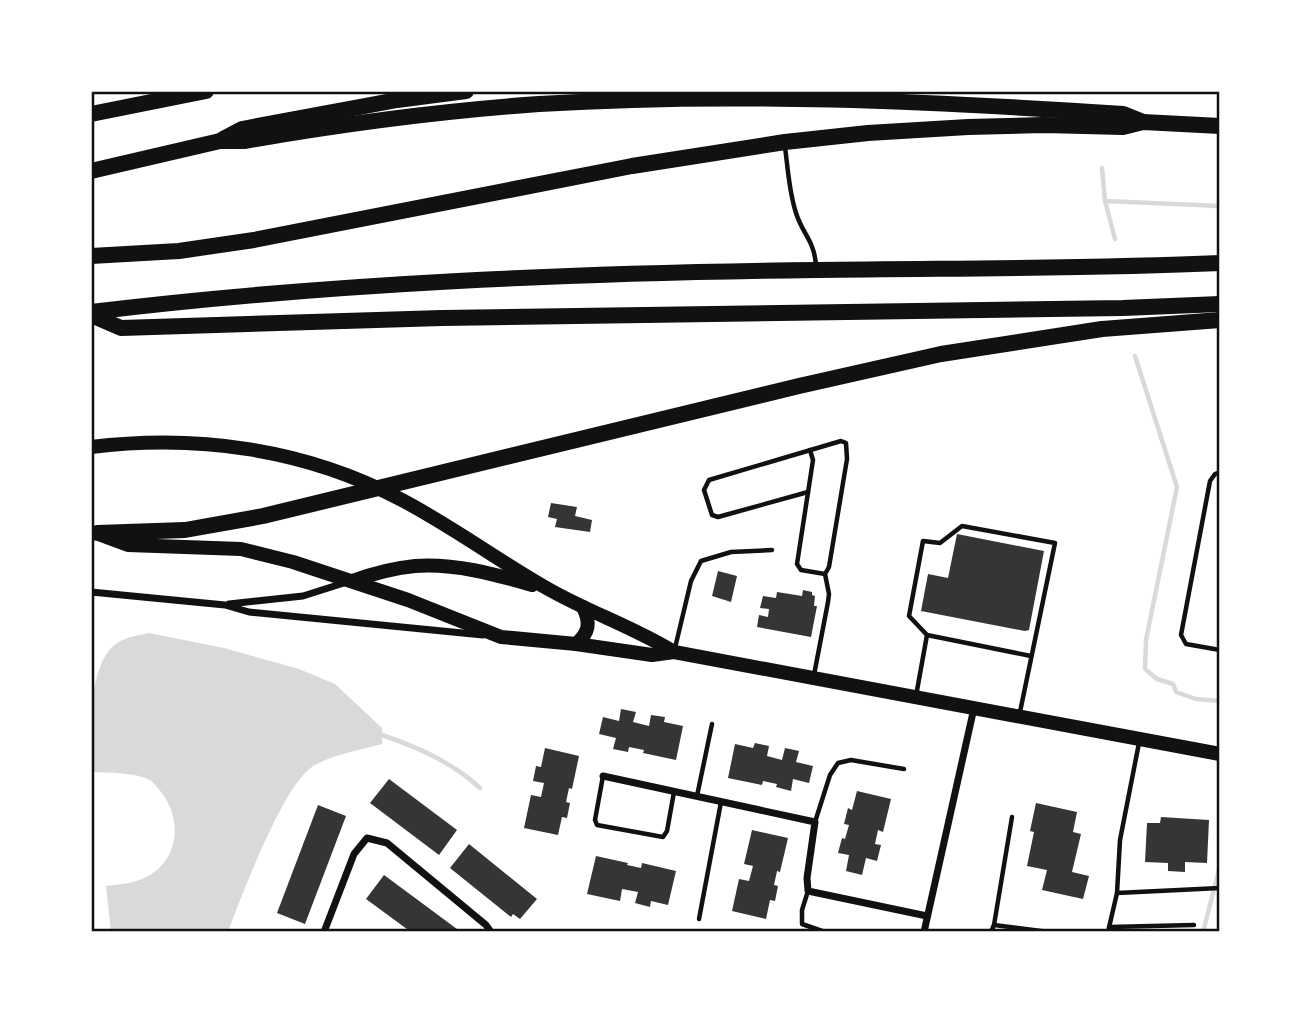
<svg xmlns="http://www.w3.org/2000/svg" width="1311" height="1023" font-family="Manrope,sans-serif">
  <rect width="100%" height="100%" fill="#fff"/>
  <path fill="#d9d9d9" d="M149,633l75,15 75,21 36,15 47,44v16c-22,6 -47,10 -67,21 -30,15 -74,132 -87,167h-117l-5,-46c17,-2 33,-3 47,-13 27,-19 28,-56 8,-81 -3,-4 -7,-9 -11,-12 -16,-8 -41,-7 -59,-8 0,-34 -6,-117 32,-132 8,-4 18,-5 26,-7z"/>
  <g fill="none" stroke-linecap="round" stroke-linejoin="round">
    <g stroke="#d9d9d9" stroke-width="4.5">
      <polyline points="1102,168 1105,201 1115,239"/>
      <polyline points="1105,201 1220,206"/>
      <polyline points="1135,356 1177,487 1146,640 1145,669 1157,679 1173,684 1176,692 1196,699 1220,701"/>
      <path d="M382,735c35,12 70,27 98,53"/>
      <polyline points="1203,932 1220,866"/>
    </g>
  </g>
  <g fill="#353535">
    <polygon points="551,503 577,507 575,516 592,520 590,532 555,527 557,519 548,517"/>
    <polygon points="957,534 1044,551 1029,630 1025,631 921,611 928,574 948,578"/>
    <polygon points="718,571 737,576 731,602 712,596"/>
    <polygon points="803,590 812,592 812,595 815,596 814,606 817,606 811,637 757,627 759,615 768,617 769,609 760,608 763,596 776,598 777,592 802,596"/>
    <polygon points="621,709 636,712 633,722 649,726 651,715 665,717 664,722 683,726 676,760 643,753 644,750 629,747 628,752 613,749 616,738 599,734 603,717 619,721"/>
    <polygon points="755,743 769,746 767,756 782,760 785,748 799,751 796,762 813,766 809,783 793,779 791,791 776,787 777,784 763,781 762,785 728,778 735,744 753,748"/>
    <polygon points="545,748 579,756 572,789 569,788 566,802 570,803 567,818 562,817 558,835 524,828 531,795 541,797 544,783 533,781 536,766 541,767"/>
    <polygon points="389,779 457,830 439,855 370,803"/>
    <polygon points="857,791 891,799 883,832 878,830 875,844 881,845 877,861 866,858 862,875 846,871 849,855 838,853 842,838 845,839 849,825 844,824 848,808 852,810"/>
    <polygon points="1036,803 1077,812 1073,832 1081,834 1072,872 1089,876 1083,899 1042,890 1047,870 1027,866 1034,832 1030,831"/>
    <polygon points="318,805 346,816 305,924 277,913"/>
    <polygon points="1161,817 1209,820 1207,863 1185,862 1185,872 1168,871 1168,863 1145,862 1147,823 1160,823"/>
    <polygon points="752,830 788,838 780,872 777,871 774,885 778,886 775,901 770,900 766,919 732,911 739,879 749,881 753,866 744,864"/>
    <polygon points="469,844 537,899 520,919 513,914 511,917 450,868"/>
    <polygon points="596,856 628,863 627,865 641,868 642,863 676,871 668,905 651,901 650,907 635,903 638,892 622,889 620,901 587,894"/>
    <polygon points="384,875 461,932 411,932 366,899"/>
  </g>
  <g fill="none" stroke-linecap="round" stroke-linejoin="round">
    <polyline stroke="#111" stroke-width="2.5" points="598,932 605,932"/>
    <g stroke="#111" stroke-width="4.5">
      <path d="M785,147c3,22 4,45 11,66 7,22 18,27 20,52"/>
      <polyline points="810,450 813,460 797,564 801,570 825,574"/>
      <polyline points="1220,472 1215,474 1210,481 1181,635 1186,644 1220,650"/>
      <polyline points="808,492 718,517 712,515 704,490 709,480 841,441 846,443 847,459 829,567 825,574 829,594 828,602 814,675"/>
      <polyline points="675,648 691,581 701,561 731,552 772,550"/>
      <polyline points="916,696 927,635"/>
      <polyline points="1020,712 1055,543 962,526 940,543 923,541 909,616 927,635 1031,656"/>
      <polyline points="603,776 595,820 597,825 663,837 667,831 674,792"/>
      <polyline points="697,796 712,724"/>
      <polyline points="815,822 830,775 838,763 851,760 904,769"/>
      <polyline points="808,891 802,910 802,924 825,932"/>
      <polyline points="1117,893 1220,888"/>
      <polyline points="699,919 721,802"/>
      <polyline points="994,925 1012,817"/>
      <polyline points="1109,927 1194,925"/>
      <polyline points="991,932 994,925 1049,932"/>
      <polyline points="1108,932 1117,893 1120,840 1139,743"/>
    </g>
    <g stroke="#111" stroke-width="7">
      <polyline points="91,592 225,605 249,612 483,635"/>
      <polyline points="229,604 303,596 347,582"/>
      <polyline points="603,776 815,822 807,878 808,891 927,916"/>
      <polyline points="324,932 354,854 367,838 387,843 486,925 491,932"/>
      <polyline points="924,932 974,708"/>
    </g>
    <g stroke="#111" stroke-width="14">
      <path d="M91,447c107,-13 214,2 309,52 52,27 100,63 150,91 41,23 85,38 124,62"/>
      <polyline points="101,535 128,545 241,549 293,562 408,600 501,637 576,644 652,655 674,652 1220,754"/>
      <path d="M352,581c20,-7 41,-13 63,-15 39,-3 79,8 117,19"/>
      <path d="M576,644c13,-11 15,-21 7,-37"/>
    </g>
    <g stroke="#111" stroke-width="16">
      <polyline points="91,114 206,91"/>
      <polyline points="223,139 242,129 397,100 466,91"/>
      <path d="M91,171l129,-30h24c98,-17 196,-30 295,-37 194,-12 390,-3 584,10l20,8"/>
      <polyline points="91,256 179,251 254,240 632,166 785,142 868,133 968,127 1044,125 1123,127 1143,122 1220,126"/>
      <path d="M91,312c240,-29 484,-39 726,-42 134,-2 269,-1 403,-7"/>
      <polyline points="91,315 121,328 442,318 1123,308 1220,304"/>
      <polyline points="97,533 185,530 263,516 799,386 941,354 1102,329 1220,320"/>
    </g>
  </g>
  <rect width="1311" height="1023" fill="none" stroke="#ffffff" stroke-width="186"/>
  <rect x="93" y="93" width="1125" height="837" fill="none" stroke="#111" stroke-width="2.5"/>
</svg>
